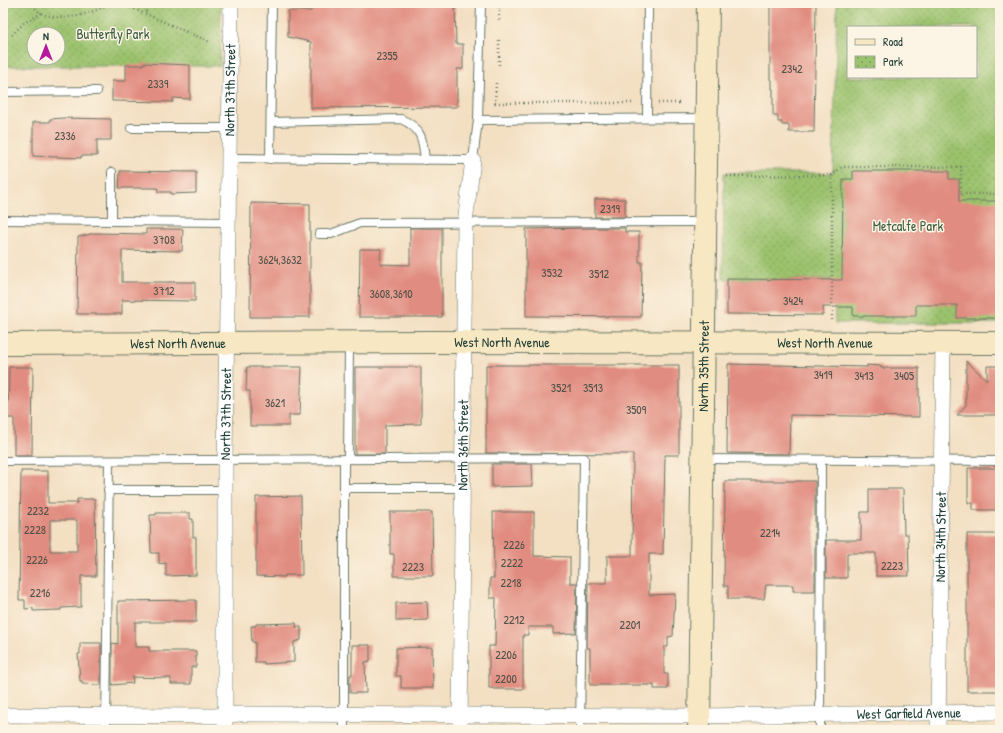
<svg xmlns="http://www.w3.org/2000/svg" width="1003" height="733" font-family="'Patrick Hand',sans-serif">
  <defs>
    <pattern id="park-dots" width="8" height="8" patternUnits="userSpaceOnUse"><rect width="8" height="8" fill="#9bc26d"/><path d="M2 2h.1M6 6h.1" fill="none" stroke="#7e9f5a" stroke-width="1.8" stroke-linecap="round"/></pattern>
  </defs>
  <rect width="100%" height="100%" fill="#fcf5e5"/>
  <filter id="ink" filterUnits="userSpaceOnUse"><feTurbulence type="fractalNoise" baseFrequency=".025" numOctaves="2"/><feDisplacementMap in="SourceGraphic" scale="8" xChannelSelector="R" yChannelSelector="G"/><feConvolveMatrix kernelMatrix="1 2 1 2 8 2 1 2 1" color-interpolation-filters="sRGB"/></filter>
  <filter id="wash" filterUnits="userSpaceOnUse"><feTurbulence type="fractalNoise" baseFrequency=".012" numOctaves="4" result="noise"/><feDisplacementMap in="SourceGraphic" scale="16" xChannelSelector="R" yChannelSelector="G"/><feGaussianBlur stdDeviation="0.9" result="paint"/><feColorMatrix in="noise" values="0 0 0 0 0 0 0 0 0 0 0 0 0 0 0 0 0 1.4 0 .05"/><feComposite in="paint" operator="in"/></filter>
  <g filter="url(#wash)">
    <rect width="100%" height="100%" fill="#f3dfc2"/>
    <g fill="url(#park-dots)" stroke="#5d8050" fill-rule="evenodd">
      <path d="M6,3h215l-1,63h-214zM34,34h24v24h-24z"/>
      <path d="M837,3h163v320h-165l-1,-43 -111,-1 1,-106h109zM848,27h128v50h-128z"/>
    </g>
    <g id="blocks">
      <g fill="#e18c80" fill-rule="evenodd">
        <polygon points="311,3 455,3 456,44 463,44 463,69 457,69 457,107 311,108 311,42 288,37 288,11 311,11"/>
        <polygon points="770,3 816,3 814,132 789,132 789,125 782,125 782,122 778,122 778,116 773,116 773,89 772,89 772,80 770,80"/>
        <polygon points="143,63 190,65 190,99 173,98 173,102 112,101 112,81 126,81 126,65 143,65"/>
        <polygon points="64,118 111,119 111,140 97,140 97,156 81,156 81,158 33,156 33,122 50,122 50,119"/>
        <polygon points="120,171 196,172 196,193 171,194 171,192 158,192 158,188 119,188"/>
        <polygon points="853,171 949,171 949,179 959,179 959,201 1000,201 1000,318 957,318 957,305 916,305 916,316 853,316 853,307 823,307 823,315 727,314 727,279 842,280 843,179 853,179"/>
        <rect x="595" y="199" width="30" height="18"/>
        <polygon points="251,203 310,204 310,317 250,317"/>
        <polygon points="410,228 442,228 442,317 359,317 360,249 381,249 380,264 410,265"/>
        <polygon points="595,228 625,228 625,232 639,232 639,262 642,262 641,317 526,316 526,229"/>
        <polygon points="146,229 183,229 182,251 122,250 122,282 195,282 195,301 122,300 122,314 77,314 78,237 95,233 146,234"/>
        <polygon points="966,361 987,380 987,366 1000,366 1000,415 957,415 966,405"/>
        <polygon points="728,364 867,367 867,365 881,366 881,368 919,368 919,417 790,415 789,454 727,453"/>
        <polygon points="486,365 679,365 679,455 665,455 663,554 649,554 649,595 675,594 673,636 668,637 668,647 664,647 664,674 668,674 668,689 654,689 654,685 590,685 590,648 587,648 588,583 607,583 607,556 632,556 633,454 486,453"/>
        <polygon points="9,367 33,367 32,455 14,455 14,418 8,418"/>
        <polygon points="247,367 302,367 300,415 289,415 289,426 250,426 250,391 246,391"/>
        <polygon points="355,367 421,367 421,424 385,425 385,454 355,454"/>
        <polygon points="492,464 532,464 533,486 492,487"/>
        <polygon points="968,468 1000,468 1000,510 973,510 973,503 968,503"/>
        <path d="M21,471h27v32h29v-4h18l1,77h-15v31l-20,1v2l-28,1v-3l-8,1v-9h-6zM50,520h27v31h-27z"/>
        <polygon points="725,481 815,481 815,591 793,591 793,585 766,585 764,599 728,599 728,586 724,586"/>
        <polygon points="869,489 903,489 904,534 908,534 909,576 876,576 876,553 847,553 847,578 826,578 826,540 861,540 861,512 869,512"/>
        <polygon points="301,496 302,575 285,575 285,577 256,576 256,497"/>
        <polygon points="390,512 432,512 433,576 394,576 394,554 390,554"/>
        <polygon points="493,512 534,512 534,556 570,557 570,583 577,583 576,633 553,634 553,627 528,627 528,635 523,635 523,689 493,689 493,688 489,688 489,646 495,646 496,598 490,598 490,578 494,578"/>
        <polygon points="156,513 190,513 190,519 193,519 193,537 196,537 196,575 166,576 166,563 159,564 159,553 151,553 150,515 156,515"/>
        <rect x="967" y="534" width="33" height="157"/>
        <polygon points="196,600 196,622 135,622 135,647 149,647 149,651 196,651 196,667 191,667 191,684 171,684 171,678 132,677 133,683 112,685 112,643 118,644 118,601"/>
        <polygon points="427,602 428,620 396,621 396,603"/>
        <polygon points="296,623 296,627 301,627 301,640 294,642 294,662 264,664 264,662 255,662 255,642 252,642 251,626 256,626 256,624"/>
        <polygon points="80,643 101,643 101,685 82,684 82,681 80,681 78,654 80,654"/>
        <polygon points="352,645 370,645 370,661 365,662 366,693 350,693 350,675 352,675"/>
        <polygon points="432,647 433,688 401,688 401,676 396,676 396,648"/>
      </g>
    </g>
  </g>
  <g filter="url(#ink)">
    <use href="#blocks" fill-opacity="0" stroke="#697666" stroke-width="1"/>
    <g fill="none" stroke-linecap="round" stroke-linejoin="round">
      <defs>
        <g id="lane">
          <polyline points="3,92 97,91"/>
          <polyline points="647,118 648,3"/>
          <polyline points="478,120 706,118"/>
          <path d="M271,122l130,-3c21,9 22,21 24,41"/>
          <polyline points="131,128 231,128"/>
          <polyline points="230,158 473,160 478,120 481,3"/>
          <polyline points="270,159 272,3"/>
          <polyline points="3,220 228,222"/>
          <polyline points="112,221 112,172"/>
          <polyline points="319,234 331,234 360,223 705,222"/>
          <polyline points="344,459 344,730"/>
          <polyline points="348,459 349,344"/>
          <polyline points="704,459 1000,461"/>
          <polyline points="3,461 584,458 580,730"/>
          <polyline points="345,488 462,488"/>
          <polyline points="108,490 225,490"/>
          <polyline points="106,730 109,461"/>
          <polyline points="820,730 821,460"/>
        </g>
        <g id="street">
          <path id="s1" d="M3,715l211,1 26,-2 459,2 301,-4"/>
          <path id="s2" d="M225,730v-270l6,-457"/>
          <path id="s3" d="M460,730l5,-507 8,-63"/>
          <path id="s4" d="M938,730l5,-387"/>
        </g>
        <g id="secondary">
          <path id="s5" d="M3,344l429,-2 568,1"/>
          <path id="s6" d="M699,730l9,-727"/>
        </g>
      </defs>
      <use href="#lane" stroke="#697666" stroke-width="10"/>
      <use href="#street" stroke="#697666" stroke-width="16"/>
      <use href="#secondary" stroke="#697666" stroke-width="24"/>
      <g stroke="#697666" stroke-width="2.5" stroke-dasharray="1 3" stroke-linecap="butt">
        <path d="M29,3c4,3 8,8 12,10 20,10 52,1 69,-10"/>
        <polyline points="146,3 146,14"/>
        <polyline points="499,3 499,20"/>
        <polyline points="107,5 125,5 210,42"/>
        <polyline points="12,35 24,23 42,13"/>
        <polyline points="499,65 499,40"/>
        <polyline points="496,83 495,103 635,103"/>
        <polyline points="658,103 682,103"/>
        <polyline points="727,176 832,175 842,167 961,167 961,194 1000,194"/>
        <polyline points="832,320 832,175"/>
      </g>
      <use href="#lane" stroke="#fff" stroke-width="8"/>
      <use href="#street" stroke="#fff" stroke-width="15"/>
      <use href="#secondary" stroke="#f7e8c3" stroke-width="22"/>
    </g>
  </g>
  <g text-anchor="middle" stroke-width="3" stroke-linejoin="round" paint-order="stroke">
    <g font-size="12" fill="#505147">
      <text x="387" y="60">2355</text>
      <text x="792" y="73">2342</text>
      <text x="158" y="88">2339</text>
      <text x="65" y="140">2336</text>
      <text x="610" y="213">2319</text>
      <text x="164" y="244">3708</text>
      <text x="280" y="264">3624,3632</text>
      <text x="552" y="277">3532</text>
      <text x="599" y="278">3512</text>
      <text x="164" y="295">3712</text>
      <text x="391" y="298">3608,3610</text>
      <text x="793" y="305">3424</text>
      <text x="823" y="379">3419</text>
      <text x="864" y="380">3413</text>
      <text x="904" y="380">3405</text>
      <text x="561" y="392">3521</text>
      <text x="593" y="392">3513</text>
      <text x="275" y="407">3621</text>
      <text x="636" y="414">3509</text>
      <text x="38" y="515">2232</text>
      <text x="35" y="534">2228</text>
      <text x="770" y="537">2214</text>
      <text x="514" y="549">2226</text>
      <text x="37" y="564">2226</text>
      <text x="512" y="567">2222</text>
      <text x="892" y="570">2223</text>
      <text x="413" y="571">2223</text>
      <text x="511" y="587">2218</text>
      <text x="40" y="597">2216</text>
      <text x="514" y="624">2212</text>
      <text x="630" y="629">2201</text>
      <text x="506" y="659">2206</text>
      <text x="506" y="683">2200</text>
    </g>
    <g font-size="14" fill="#3e5e42" stroke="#fcf5e5">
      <text x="113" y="39">Butterfly Park</text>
      <text x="908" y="231">Metcalfe Park</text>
    </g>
    <g font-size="14" fill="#1f3d34" stroke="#fcf5e5">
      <text dy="5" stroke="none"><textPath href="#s2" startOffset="640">North 37th Street</textPath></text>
      <text dy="5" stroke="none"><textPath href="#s5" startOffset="499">West North Avenue</textPath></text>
      <text dy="5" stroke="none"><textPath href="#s5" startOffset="822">West North Avenue</textPath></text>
      <text dy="5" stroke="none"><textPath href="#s5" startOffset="175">West North Avenue</textPath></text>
      <text dy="5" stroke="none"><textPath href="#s6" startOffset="364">North 35th Street</textPath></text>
      <text dy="5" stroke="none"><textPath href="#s2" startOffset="316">North 37th Street</textPath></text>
      <text dy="5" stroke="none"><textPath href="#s3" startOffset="285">North 36th Street</textPath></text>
      <text dy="5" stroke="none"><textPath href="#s4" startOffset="193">North 34th Street</textPath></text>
      <text dy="5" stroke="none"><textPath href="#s1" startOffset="906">West Garfield Avenue</textPath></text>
    </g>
  </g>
  <rect width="1003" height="733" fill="none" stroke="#fcf5e5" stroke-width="16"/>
  <rect x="847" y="26" width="130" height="52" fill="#fcf5e5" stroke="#a4ab9e"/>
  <rect x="855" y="39" width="20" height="6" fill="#f7e8c3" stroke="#a4ab9e"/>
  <text x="883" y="46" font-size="12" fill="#1f3d34">Road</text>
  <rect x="855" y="56" width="20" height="12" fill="url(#park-dots)" stroke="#a4ab9e"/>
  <text x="883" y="66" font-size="12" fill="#1f3d34">Park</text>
  <g transform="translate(46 46)"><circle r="19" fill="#fcf5e5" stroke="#a4ab9e"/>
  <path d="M0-3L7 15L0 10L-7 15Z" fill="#b5179e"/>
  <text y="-6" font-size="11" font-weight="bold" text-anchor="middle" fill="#1f3d34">N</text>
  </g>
</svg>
